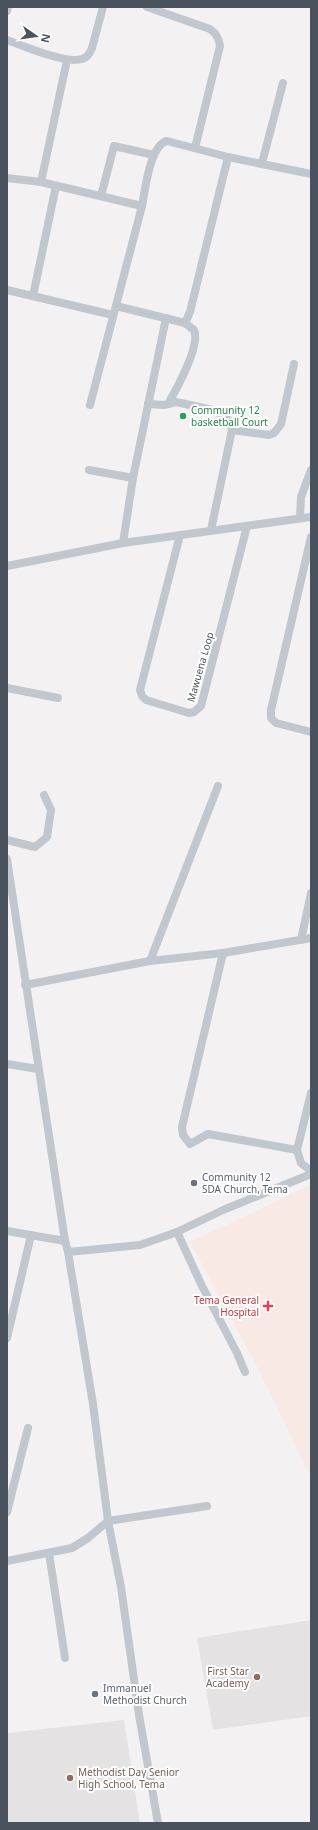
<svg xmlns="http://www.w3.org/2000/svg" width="318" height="1830" font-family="'Noto Sans',sans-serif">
  <rect width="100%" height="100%" fill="#f3f1f1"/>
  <g fill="#e4e2e2">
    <polygon points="311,1620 311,1716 213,1730 197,1638"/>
    <polygon points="124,1720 140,1823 7,1823 7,1733"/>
  </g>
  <polygon fill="#f9e9e5" points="311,1185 311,1478 259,1370 190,1242"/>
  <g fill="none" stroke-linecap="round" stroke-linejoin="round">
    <g stroke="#c0c7ce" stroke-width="8">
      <path d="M147,7l63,22c6,4 9,9 10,17l-25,102"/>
      <polyline points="7,11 8,7"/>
      <path d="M7,40c17,6 58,24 75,19 5,-1 8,-6 10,-11l11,-41"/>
      <polyline points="262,163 283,83"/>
      <polyline points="7,178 41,182 67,60"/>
      <polyline points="41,182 142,206 90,405"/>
      <polyline points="101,196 114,146 154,155"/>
      <path d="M142,206c3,-16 8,-61 25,-65l61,16 83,17"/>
      <polyline points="7,290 113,315"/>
      <polyline points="33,296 56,186"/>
      <polyline points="116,306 185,323 190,312 228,157"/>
      <polyline points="148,404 164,405 176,402 213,410 225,416 230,422 232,430 211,530"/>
      <path d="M168,404c8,-14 33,-59 26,-74l-9,-7"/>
      <polyline points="232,430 269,435 274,433 281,424 294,364"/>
      <polyline points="89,470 133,478"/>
      <polyline points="300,518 301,497 311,470"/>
      <polyline points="180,535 140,690 142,696 146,700 189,713 194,712 201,706 247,526"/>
      <polyline points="311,537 271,710 271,718 276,723 311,732"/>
      <polyline points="123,543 133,478 166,318"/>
      <polyline points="7,566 123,543 311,517"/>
      <polyline points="7,688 58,698"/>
      <polyline points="7,840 35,847 47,837 51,810 44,795"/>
      <polyline points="7,859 65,1241 68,1252 93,1404 108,1521 121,1587 139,1715 158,1823"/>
      <polyline points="301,940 311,893"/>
      <polyline points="223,953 182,1127 183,1135 190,1144 208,1134 297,1150"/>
      <polyline points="150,961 218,786"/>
      <polyline points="25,985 150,961 223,953 311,938"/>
      <polyline points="7,1064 38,1069"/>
      <polyline points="311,1093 297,1150 301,1163 311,1171"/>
      <polyline points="7,1231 65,1241"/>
      <polyline points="177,1232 202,1286 237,1353 245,1372"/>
      <polyline points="68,1252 140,1245 177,1232 223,1210 311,1174"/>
      <polyline points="7,1338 31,1235"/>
      <polyline points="7,1512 28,1428"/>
      <polyline points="49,1553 65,1658"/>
      <polyline points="7,1561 72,1548 88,1538 108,1521 207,1506"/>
    </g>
  </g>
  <circle fill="#2e9e5b" stroke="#fff" stroke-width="1.5" cx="183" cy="416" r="4"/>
  <g fill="#6b7280" stroke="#fff" stroke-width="1.5">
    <circle cx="194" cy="1183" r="4"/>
    <circle cx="95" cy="1694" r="4"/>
  </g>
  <path fill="#e0444e" stroke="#fff" stroke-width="1.5" d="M266 1300h4v4h4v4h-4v4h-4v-4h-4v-4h4z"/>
  <g fill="#8d6e63" stroke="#fff" stroke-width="1.5">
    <circle cx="257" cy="1677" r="4"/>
    <circle cx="70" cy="1778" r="4"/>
  </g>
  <g text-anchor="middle" stroke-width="4" stroke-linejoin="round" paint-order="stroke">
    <g font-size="10" fill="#27864d" stroke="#fff" text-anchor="start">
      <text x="191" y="414">Community 12<tspan x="191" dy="12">basketball Court</tspan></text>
    </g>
    <g font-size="10" fill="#4a525d" stroke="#fff">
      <text transform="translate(200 667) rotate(-74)" y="4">Mawuena Loop</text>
    </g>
    <g font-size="10" fill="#5b616d" stroke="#fff" text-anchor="start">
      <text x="202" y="1181">Community 12<tspan x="202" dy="12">SDA Church, Tema</tspan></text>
      <text x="103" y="1692">Immanuel<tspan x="103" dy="12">Methodist Church</tspan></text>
    </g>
    <g font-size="10" fill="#be3a42" stroke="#fff" text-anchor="end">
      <text x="259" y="1304">Tema General<tspan x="259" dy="12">Hospital</tspan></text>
    </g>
    <g font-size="10" fill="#785e54" stroke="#fff" text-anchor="end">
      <text x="249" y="1675">First Star<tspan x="249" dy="12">Academy</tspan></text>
      <text x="78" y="1776" text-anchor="start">Methodist Day Senior<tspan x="78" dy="12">High School, Tema</tspan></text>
    </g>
  </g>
  <rect width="318" height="1830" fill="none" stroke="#4a525d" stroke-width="16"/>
  <g transform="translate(36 36) rotate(103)" stroke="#ffffff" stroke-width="3" paint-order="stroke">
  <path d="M0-3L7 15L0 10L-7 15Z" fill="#4a525d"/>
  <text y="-6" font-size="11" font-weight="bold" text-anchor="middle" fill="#4a525d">N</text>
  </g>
</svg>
